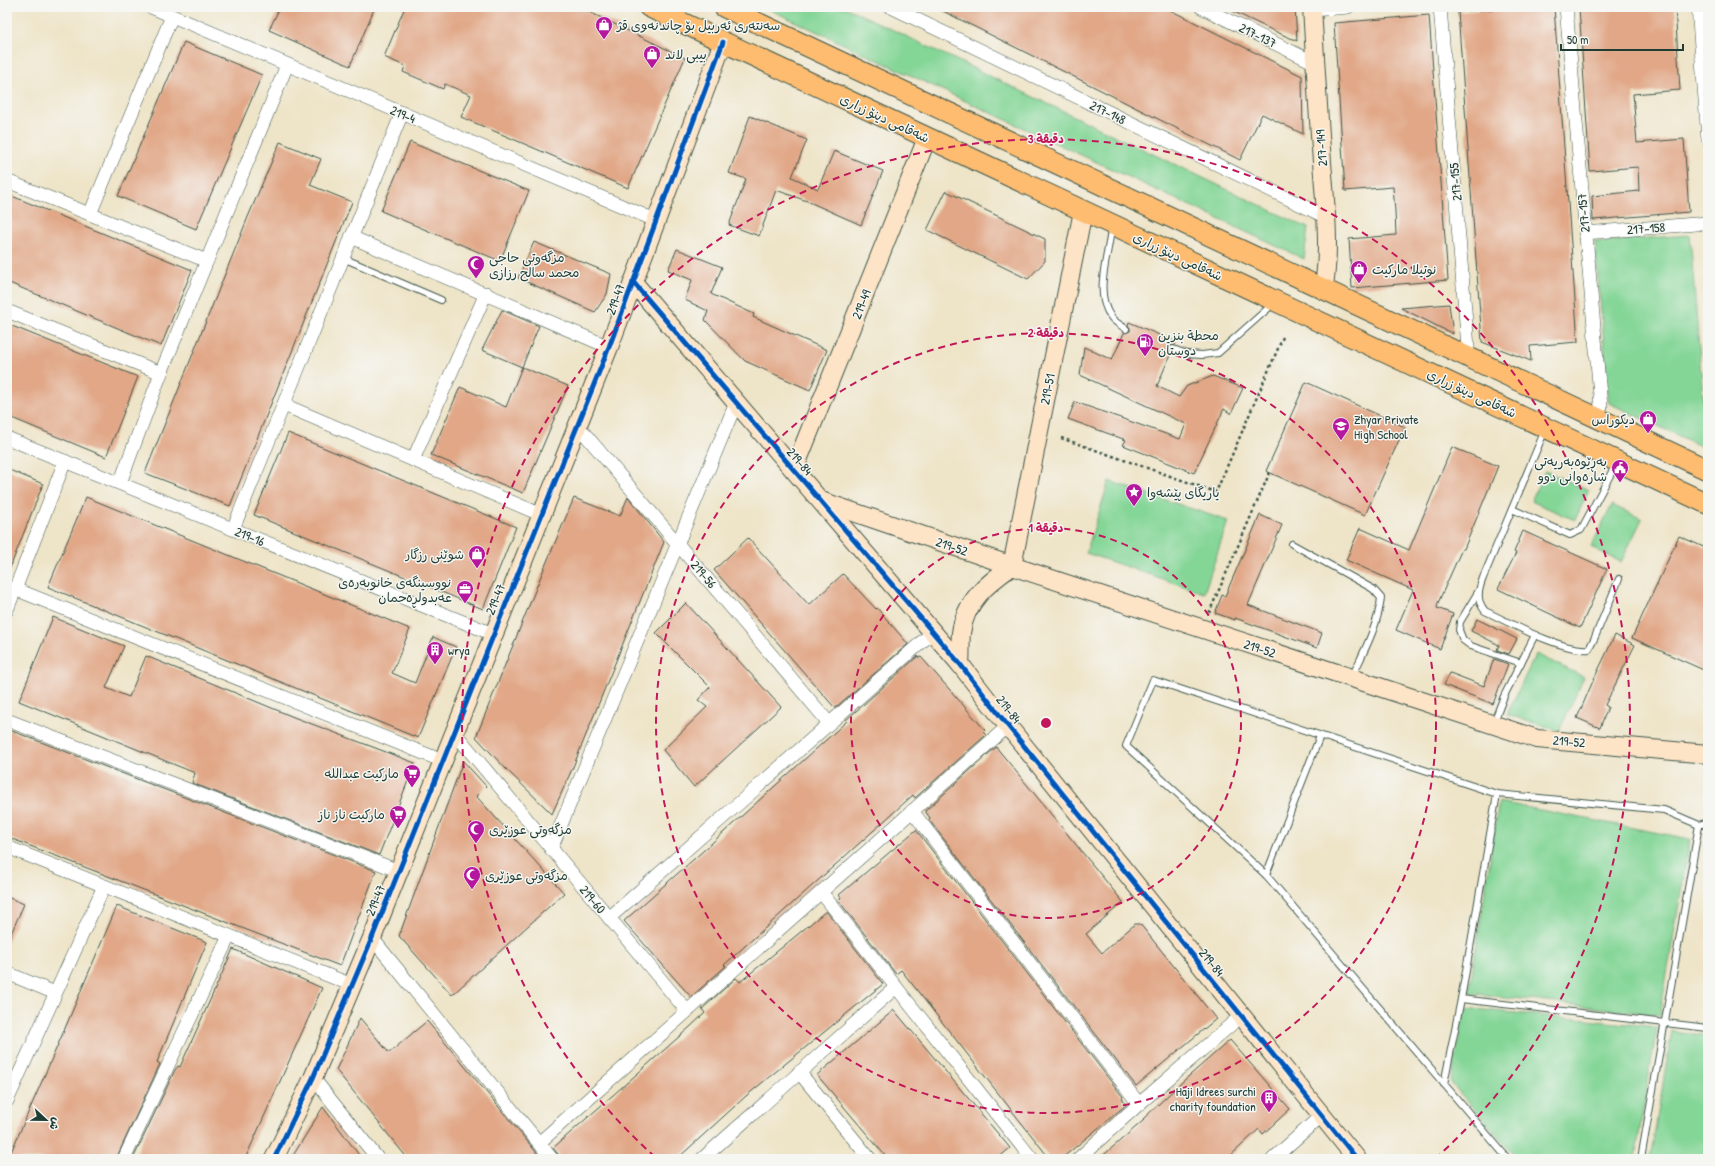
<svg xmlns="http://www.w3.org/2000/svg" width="1715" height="1166" font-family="'Patrick Hand','Playpen Sans Arabic',sans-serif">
  <rect width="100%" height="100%" fill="#f6f6f2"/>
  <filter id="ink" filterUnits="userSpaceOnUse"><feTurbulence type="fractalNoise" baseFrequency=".025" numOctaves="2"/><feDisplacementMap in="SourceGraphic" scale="8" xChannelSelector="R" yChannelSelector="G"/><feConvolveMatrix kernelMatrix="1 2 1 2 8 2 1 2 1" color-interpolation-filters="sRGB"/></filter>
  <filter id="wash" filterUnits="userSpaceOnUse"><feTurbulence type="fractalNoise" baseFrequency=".012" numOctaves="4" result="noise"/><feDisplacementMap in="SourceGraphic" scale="16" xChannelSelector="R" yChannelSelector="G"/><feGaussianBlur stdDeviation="0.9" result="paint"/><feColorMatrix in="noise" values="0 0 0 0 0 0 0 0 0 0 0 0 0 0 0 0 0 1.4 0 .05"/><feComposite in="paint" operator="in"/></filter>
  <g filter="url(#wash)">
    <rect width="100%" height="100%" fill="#eee4c8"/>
    <g fill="#84d697" stroke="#528a66">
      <polygon points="764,7 845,7 1308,228 1304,259"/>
      <polygon points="1690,235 1707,449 1609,403 1595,242"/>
      <polygon points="1545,471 1589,490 1575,520 1531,501"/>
      <polygon points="1109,481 1228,521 1204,593 1086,553"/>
      <polygon points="1612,505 1642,519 1621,562 1591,547"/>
      <polygon points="1536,654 1584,677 1559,731 1507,714"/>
      <polygon points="1499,802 1690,839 1660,1015 1469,993"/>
      <polygon points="1465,1008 1657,1027 1635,1159 1518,1159 1451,1083"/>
      <polygon points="1672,1031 1708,1036 1708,1159 1650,1159"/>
    </g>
    <g id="blocks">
      <g fill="#e1a787">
        <polygon points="280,7 375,7 350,66 269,30"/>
        <polygon points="405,7 579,7 685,58 628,188 461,117 471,95 445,84 443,89 403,72 405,66 384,57"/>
        <polygon points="935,7 1164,7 1302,76 1303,134 1262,114 1240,160"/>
        <polygon points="1224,7 1295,7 1297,41 1272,30"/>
        <polygon points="1517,7 1554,7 1578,342 1530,346 1531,361 1482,342 1458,12"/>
        <polygon points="1579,7 1675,7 1680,90 1633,94 1637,143 1684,139 1689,212 1593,220 1592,196 1639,191 1638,167 1590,171"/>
        <polygon points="1429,15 1448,280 1352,288 1349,239 1396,235 1395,211 1393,187 1345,191 1334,23"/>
        <polygon points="184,42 262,75 196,229 118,196"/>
        <polygon points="750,116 807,140 792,177 818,189 834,151 883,171 861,225 807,201 776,190 759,236 729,225 746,179 729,173"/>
        <polygon points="280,142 321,159 310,185 352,202 230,506 145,473 248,217"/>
        <polygon points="410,142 529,191 500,261 381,211"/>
        <polygon points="946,191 1045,239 1045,261 1028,279 927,230"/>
        <polygon points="7,194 192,270 161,346 7,282"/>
        <polygon points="534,242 611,274 607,294 595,312 518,278"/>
        <polygon points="677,249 722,267 711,294 754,314 753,317 827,350 810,390 745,361 705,320 708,311 685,300 692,280 668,270"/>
        <polygon points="1449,304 1453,334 1401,308"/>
        <polygon points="502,310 539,326 522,367 482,350"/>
        <polygon points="1129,322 1176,342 1175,345 1172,345 1169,347 1169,350 1171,353 1157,386 1179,397 1187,386 1213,376 1243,388 1231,414 1224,409 1194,473 1123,445 1126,440 1068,419 1075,402 1180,439 1186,424 1080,375 1084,347 1112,360 1124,333 1130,331 1130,328 1128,325"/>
        <polygon points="7,324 138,377 106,457 7,416"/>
        <polygon points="522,367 568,386 523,493 431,455 460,387 506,407"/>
        <polygon points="1306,382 1405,427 1365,515 1266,471"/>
        <polygon points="288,433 516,527 483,609 254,515"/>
        <polygon points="1452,447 1498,466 1464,549 1462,549 1438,603 1437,608 1453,614 1440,649 1396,630 1413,590 1346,560 1360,528 1409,550"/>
        <polygon points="7,469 43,484 8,573 7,573"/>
        <polygon points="86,497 410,629 392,673 415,683 433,637 456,647 418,738 48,587"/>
        <polygon points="628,497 664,542 573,767 552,814 505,768 476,737 543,571 574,498 620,516"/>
        <polygon points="1260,515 1282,525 1248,605 1322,633 1317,648 1235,618 1235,620 1215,613 1222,595 1225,596"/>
        <polygon points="1523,531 1607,569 1580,628 1498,589 1516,553 1514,552"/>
        <polygon points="1679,536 1708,549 1708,672 1632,638"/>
        <polygon points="748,538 809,605 843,574 876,609 877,608 908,644 835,708 714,570"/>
        <polygon points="686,603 781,707 694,787 663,750 707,707 698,700 710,687 656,633"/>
        <polygon points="53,617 124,646 106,688 129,697 146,656 296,718 415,763 379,855 192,783 195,773 19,701"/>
        <polygon points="1477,619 1517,639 1509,654 1497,650 1499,645 1471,631"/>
        <polygon points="1615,635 1635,645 1605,705 1608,707 1600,728 1577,718 1593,681"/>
        <polygon points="918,656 919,658 921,657 985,730 983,732 986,735 915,798 913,795 883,822 735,955 724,965 726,966 691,997 624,921 703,851 847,721 846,720"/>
        <polygon points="1494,659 1508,664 1493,704 1444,685 1450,673 1484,686"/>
        <polygon points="7,729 376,871 340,966 7,837"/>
        <polygon points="996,747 1123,902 1086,934 1102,953 1135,924 1140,924 1216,1019 1136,1086 929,820 930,818 925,811"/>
        <polygon points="463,761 486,786 476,796 564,893 452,995 399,936"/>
        <polygon points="916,830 1123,1097 1122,1098 1126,1105 1061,1159 1050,1159 901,970 896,974 838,900 841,898 839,895"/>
        <polygon points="7,897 24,904 7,943"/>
        <polygon points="117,906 207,942 157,1062 160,1064 116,1159 8,1159 63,1033"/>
        <polygon points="826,911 883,984 746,1096 677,1159 560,1159 558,1154 553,1148 689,1028 705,1013 702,1009 736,978 740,982"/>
        <polygon points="233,949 322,988 245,1159 133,1159 175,1070 178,1066 180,1067"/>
        <polygon points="894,1010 1010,1148 997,1159 888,1159 817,1075"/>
        <polygon points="360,1018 389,1053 427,1021 542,1159 408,1159 336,1070"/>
        <polygon points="1230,1040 1290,1109 1263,1134 1259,1129 1227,1159 1099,1159 1144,1120 1143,1119 1181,1083"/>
        <polygon points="323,1107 362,1159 291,1159"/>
      </g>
    </g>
  </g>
  <g filter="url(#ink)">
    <use href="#blocks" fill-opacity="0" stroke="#3e564a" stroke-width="1"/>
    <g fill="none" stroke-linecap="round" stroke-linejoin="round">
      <defs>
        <g id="lane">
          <path d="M1111,228c-2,28 -18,64 0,89 3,5 10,8 15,12"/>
          <polyline points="343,258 441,300"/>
          <polyline points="1173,349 1187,354 1202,355 1218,353 1273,304"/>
          <path d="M1545,430l-62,148c-5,13 -7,22 2,33 25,12 78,41 104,38l6,-12 24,-58"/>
          <polyline points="1512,509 1570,535 1581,530 1616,464"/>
          <path d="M1292,544l81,45 8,9c-3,28 -17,53 -29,79"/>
          <polyline points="1478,592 1460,622 1459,630 1463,640 1471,646 1521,663"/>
          <polyline points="1494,722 1504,696 1535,635"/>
          <polyline points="1266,875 1320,736"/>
          <polyline points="1461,999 1708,1028"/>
          <polyline points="1444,1084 1461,999 1497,794"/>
          <polyline points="1508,1159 1266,875 1126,746 1153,680 1497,794 1664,810 1699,825 1708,822"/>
          <polyline points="1641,1159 1699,825"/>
        </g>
        <g id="street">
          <polyline points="151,7 655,220"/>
          <polyline points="891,7 1326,217"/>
          <polyline points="1201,7 1315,63"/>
          <polyline points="1440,7 1468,347 1466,356"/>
          <polyline points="1566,7 1601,407 1596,417"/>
          <polyline points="1698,7 1708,139"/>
          <polyline points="1313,10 1348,7"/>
          <polyline points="7,181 207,261"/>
          <polyline points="90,214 172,16"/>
          <polyline points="1585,233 1708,223"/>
          <polyline points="351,237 609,347"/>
          <polyline points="7,311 161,373"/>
          <polyline points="284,405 542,515"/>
          <polyline points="578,426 829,723"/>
          <polyline points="7,438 493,634"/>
          <polyline points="413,460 486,293"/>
          <polyline points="120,483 161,373 287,65"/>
          <polyline points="233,529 402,113"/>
          <polyline points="15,589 443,761"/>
          <polyline points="7,610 65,461"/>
          <polyline points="7,720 399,871"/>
          <polyline points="454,732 687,1011"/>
          <polyline points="912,811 1139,1104"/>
          <polyline points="7,847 352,985"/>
          <polyline points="551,849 736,403"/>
          <polyline points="821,892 1032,1159"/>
          <polyline points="609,918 933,632"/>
          <polyline points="372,938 552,1159"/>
          <polyline points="7,973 55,993"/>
          <polyline points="799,1072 870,1159"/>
          <polyline points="313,1078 378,1159"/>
          <polyline points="7,1101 104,886"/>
          <polyline points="539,1143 1008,726"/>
          <polyline points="124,1159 229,936"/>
          <polyline points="702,1159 896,987"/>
          <polyline points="1078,1159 1139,1104 1241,1016"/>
          <polyline points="1273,1159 1322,1115"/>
        </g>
        <g id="secondary">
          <path d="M1312,7c3,52 6,103 10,155 3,39 9,90 1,128"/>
          <polyline points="633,282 960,664 1008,726 1357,1159"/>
          <polyline points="794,470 927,138"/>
          <polyline points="821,501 1012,566 1537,739 1708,754"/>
          <path d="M960,664c1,-10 0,-21 1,-31 4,-32 27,-50 51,-67l71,-355"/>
          <polyline points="274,1159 313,1078 372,938 609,347 723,42"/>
        </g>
        <g id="primary">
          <polyline points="649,7 1708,504"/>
          <polyline points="724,7 1708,470"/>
        </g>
      </defs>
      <use href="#lane" stroke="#3e564a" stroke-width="8"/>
      <use href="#street" stroke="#3e564a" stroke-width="14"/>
      <use href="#secondary" stroke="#3e564a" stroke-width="20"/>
      <use href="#primary" stroke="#3e564a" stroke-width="22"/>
      <g stroke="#3e564a" stroke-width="2.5" stroke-dasharray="3 3" stroke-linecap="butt">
        <polyline points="1061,438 1216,492 1283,337"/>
        <polyline points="1209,613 1270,472"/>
      </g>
      <use href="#lane" stroke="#fff" stroke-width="6"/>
      <use href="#street" stroke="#fff" stroke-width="13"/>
      <use href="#secondary" stroke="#fee4c6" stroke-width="18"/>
      <use href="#primary" stroke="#fdbc70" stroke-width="20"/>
      <defs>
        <g id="cycleway">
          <polyline points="633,282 960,664 1008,726 1357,1159"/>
          <polyline points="274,1159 313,1078 372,938 609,347 723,42"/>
        </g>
      </defs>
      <use href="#cycleway" stroke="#f6f6f2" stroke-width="8"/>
      <use href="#cycleway" stroke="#0057b8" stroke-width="5"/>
    </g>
  </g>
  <g fill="none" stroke="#c2185b" stroke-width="2" stroke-dasharray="7 5">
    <circle cx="1046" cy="723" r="195"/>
    <circle cx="1046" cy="723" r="390"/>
    <path d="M655 1157A584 584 0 1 1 1437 1157"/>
  </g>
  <defs>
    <symbol id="shop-pin" viewBox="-11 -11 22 30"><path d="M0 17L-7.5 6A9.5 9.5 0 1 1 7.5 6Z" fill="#b5179e" stroke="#f6f6f2"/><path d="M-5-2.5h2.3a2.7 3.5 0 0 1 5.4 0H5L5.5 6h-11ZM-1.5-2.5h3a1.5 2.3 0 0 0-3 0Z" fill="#fff"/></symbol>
    <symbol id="mosque-pin" viewBox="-11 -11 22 30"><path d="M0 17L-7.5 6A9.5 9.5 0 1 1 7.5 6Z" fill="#b5179e" stroke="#f6f6f2"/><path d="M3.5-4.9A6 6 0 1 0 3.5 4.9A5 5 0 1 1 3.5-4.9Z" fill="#fff"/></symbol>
    <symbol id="fuel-pin" viewBox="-11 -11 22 30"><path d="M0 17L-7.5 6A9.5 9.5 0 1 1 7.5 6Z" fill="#b5179e" stroke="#f6f6f2"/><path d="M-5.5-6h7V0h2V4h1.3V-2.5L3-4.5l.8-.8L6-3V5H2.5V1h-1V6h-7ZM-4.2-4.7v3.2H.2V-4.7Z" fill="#fff"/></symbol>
    <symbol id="school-pin" viewBox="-11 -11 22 30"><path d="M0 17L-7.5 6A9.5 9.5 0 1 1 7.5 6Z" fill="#b5179e" stroke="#f6f6f2"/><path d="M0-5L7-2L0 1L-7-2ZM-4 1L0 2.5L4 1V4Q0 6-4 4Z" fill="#fff"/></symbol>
    <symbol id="civic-pin" viewBox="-11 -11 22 30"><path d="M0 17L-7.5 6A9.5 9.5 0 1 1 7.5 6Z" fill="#b5179e" stroke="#f6f6f2"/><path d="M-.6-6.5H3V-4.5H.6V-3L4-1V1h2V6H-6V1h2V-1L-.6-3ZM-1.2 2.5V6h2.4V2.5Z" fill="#fff"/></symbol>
    <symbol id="sight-pin" viewBox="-11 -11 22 30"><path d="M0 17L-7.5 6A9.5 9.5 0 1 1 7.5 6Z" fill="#b5179e" stroke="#f6f6f2"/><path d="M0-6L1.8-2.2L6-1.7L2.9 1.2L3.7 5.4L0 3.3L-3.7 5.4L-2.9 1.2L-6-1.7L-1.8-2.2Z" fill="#fff"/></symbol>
    <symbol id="office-pin" viewBox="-11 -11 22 30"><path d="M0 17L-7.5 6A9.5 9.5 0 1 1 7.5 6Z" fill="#b5179e" stroke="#f6f6f2"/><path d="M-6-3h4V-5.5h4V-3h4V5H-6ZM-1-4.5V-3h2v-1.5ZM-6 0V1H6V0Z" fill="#fff"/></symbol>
    <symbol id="building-pin" viewBox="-11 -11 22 30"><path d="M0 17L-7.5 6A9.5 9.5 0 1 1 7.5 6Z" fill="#b5179e" stroke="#f6f6f2"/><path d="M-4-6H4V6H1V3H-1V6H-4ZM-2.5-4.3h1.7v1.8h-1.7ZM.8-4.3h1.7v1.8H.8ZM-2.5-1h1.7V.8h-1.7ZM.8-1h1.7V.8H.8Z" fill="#fff"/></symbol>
    <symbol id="supermarket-pin" viewBox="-11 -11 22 30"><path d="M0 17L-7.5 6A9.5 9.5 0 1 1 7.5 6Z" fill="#b5179e" stroke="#f6f6f2"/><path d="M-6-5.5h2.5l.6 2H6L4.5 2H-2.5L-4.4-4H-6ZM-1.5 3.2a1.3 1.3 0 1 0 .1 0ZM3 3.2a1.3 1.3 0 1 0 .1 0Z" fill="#fff"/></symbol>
  </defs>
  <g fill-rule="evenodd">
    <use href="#shop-pin" x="594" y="15" width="20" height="27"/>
    <use href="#shop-pin" x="642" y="44" width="20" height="27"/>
    <use href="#mosque-pin" x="466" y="254" width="20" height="27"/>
    <use href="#shop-pin" x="1349" y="259" width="20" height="27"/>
    <use href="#fuel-pin" x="1135" y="332" width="20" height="27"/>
    <use href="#shop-pin" x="1638" y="409" width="20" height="27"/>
    <use href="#school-pin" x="1331" y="416" width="20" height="27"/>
    <use href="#civic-pin" x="1610" y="458" width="20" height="27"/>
    <use href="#sight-pin" x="1124" y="482" width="20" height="27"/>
    <use href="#shop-pin" x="467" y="544" width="20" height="27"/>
    <use href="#office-pin" x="455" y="579" width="20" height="27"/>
    <use href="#building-pin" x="425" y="640" width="20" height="27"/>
    <use href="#supermarket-pin" x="402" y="763" width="20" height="27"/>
    <use href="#supermarket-pin" x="388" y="804" width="20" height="27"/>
    <use href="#mosque-pin" x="466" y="819" width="20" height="27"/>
    <use href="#mosque-pin" x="462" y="865" width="20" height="27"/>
    <use href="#building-pin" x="1259" y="1088" width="20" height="27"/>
  </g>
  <g text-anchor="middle" stroke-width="3" stroke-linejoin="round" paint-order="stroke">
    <g font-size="13" fill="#1f3d34" stroke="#f6f6f2" text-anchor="start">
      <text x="617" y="30">سەنتەری ئەربیل بۆ چاندنەوی قژ</text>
      <text x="665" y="59">بيبى لاند</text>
      <text x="489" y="262">مزگەوتی حاجی<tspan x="489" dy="15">محمد سالح رزازی</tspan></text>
      <text x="1372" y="274">نوتیلا مارکیت</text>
      <text x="1158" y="340">محطة بنزين<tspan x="1158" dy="15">دوستان</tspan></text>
      <text x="1354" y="424">Zhyar Private<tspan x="1354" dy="15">High School</tspan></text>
      <text x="1635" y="424" text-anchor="end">ديكوراس</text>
      <text x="1607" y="466" text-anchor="end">بەڕێوەبەریەتی<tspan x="1607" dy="15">شارەوانی دوو</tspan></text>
      <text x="1147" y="497">یاریگای پێشەوا</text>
      <text x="464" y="559" text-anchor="end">شوێنی رزگار</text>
      <text x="452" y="587" text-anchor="end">نووسینگەی خانوبەرەی<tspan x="452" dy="15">عەبدولڕەحمان</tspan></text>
      <text x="448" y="655">wrya</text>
      <text x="399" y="778" text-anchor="end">ماركيت عبدالله</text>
      <text x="385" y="819" text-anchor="end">ماركيت ناز ناز</text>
      <text x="489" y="834">مزگه‌وتی عوزێری</text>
      <text x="485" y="880">مزگەوتی عوزێری</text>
      <text x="1256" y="1096" text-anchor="end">Haji Idrees surchi<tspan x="1256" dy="15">charity foundation</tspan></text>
    </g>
    <g font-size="13" fill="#1f3d34" stroke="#f6f6f2">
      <text transform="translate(1258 35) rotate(26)" y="5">217-137</text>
      <text transform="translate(1108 112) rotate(26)" y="5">217-148</text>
      <text transform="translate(403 114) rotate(23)" y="5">219-4</text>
      <text transform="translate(885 118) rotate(25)" y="5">شەقامی دینۆ زراری</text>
      <text transform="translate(1321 148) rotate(-94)" y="5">217-149</text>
      <text transform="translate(1455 182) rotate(-95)" y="5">217-155</text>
      <text transform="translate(1583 213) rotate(-95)" y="5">217-157</text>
      <text transform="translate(1646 228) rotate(-4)" y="5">217-158</text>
      <text transform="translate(1178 256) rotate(25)" y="5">شەقامی دینۆ زراری</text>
      <text transform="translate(615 299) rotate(-70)" y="5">219-47</text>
      <text transform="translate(861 304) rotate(-68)" y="5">219-49</text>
      <text transform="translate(1047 389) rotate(-79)" y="5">219-51</text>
      <text transform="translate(1472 393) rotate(25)" y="5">شەقامی دینۆ زراری</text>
      <text transform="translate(800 461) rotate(49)" y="5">219-84</text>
      <text transform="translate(250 536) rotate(22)" y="5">219-16</text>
      <text transform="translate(952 546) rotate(19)" y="5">219-52</text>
      <text transform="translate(704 574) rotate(50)" y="5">219-56</text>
      <text transform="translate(495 599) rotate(-68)" y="5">219-47</text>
      <text transform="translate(1260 648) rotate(18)" y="5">219-52</text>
      <text transform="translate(1009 709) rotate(52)" y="5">219-84</text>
      <text transform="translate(1569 741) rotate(5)" y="5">219-52</text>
      <text transform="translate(593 899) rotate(50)" y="5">219-60</text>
      <text transform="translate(375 900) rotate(-68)" y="5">219-47</text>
      <text transform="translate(1212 962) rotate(51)" y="5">219-84</text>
    </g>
  </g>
  <circle cx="1046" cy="723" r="6" fill="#c2185b" stroke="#f6f6f2" stroke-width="2"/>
  <g font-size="12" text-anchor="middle" font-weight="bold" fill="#c2185b" stroke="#f6f6f2" stroke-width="3" stroke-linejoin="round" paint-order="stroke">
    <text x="1046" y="143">3 دقيقة</text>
    <text x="1046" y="337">2 دقيقة</text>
    <text x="1046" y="532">1 دقيقة</text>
  </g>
  <rect width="1715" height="1166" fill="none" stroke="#f6f6f2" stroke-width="24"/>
  <g transform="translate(46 1120) rotate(112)" stroke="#f6f6f2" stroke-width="3" paint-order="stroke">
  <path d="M0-3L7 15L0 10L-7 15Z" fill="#1f3d34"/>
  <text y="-6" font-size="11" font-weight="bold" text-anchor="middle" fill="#1f3d34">ش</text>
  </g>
  <path d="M1561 44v6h122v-6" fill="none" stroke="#1f3d34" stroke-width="2"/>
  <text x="1567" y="44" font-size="12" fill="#1f3d34" stroke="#f6f6f2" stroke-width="3" paint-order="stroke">50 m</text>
</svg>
